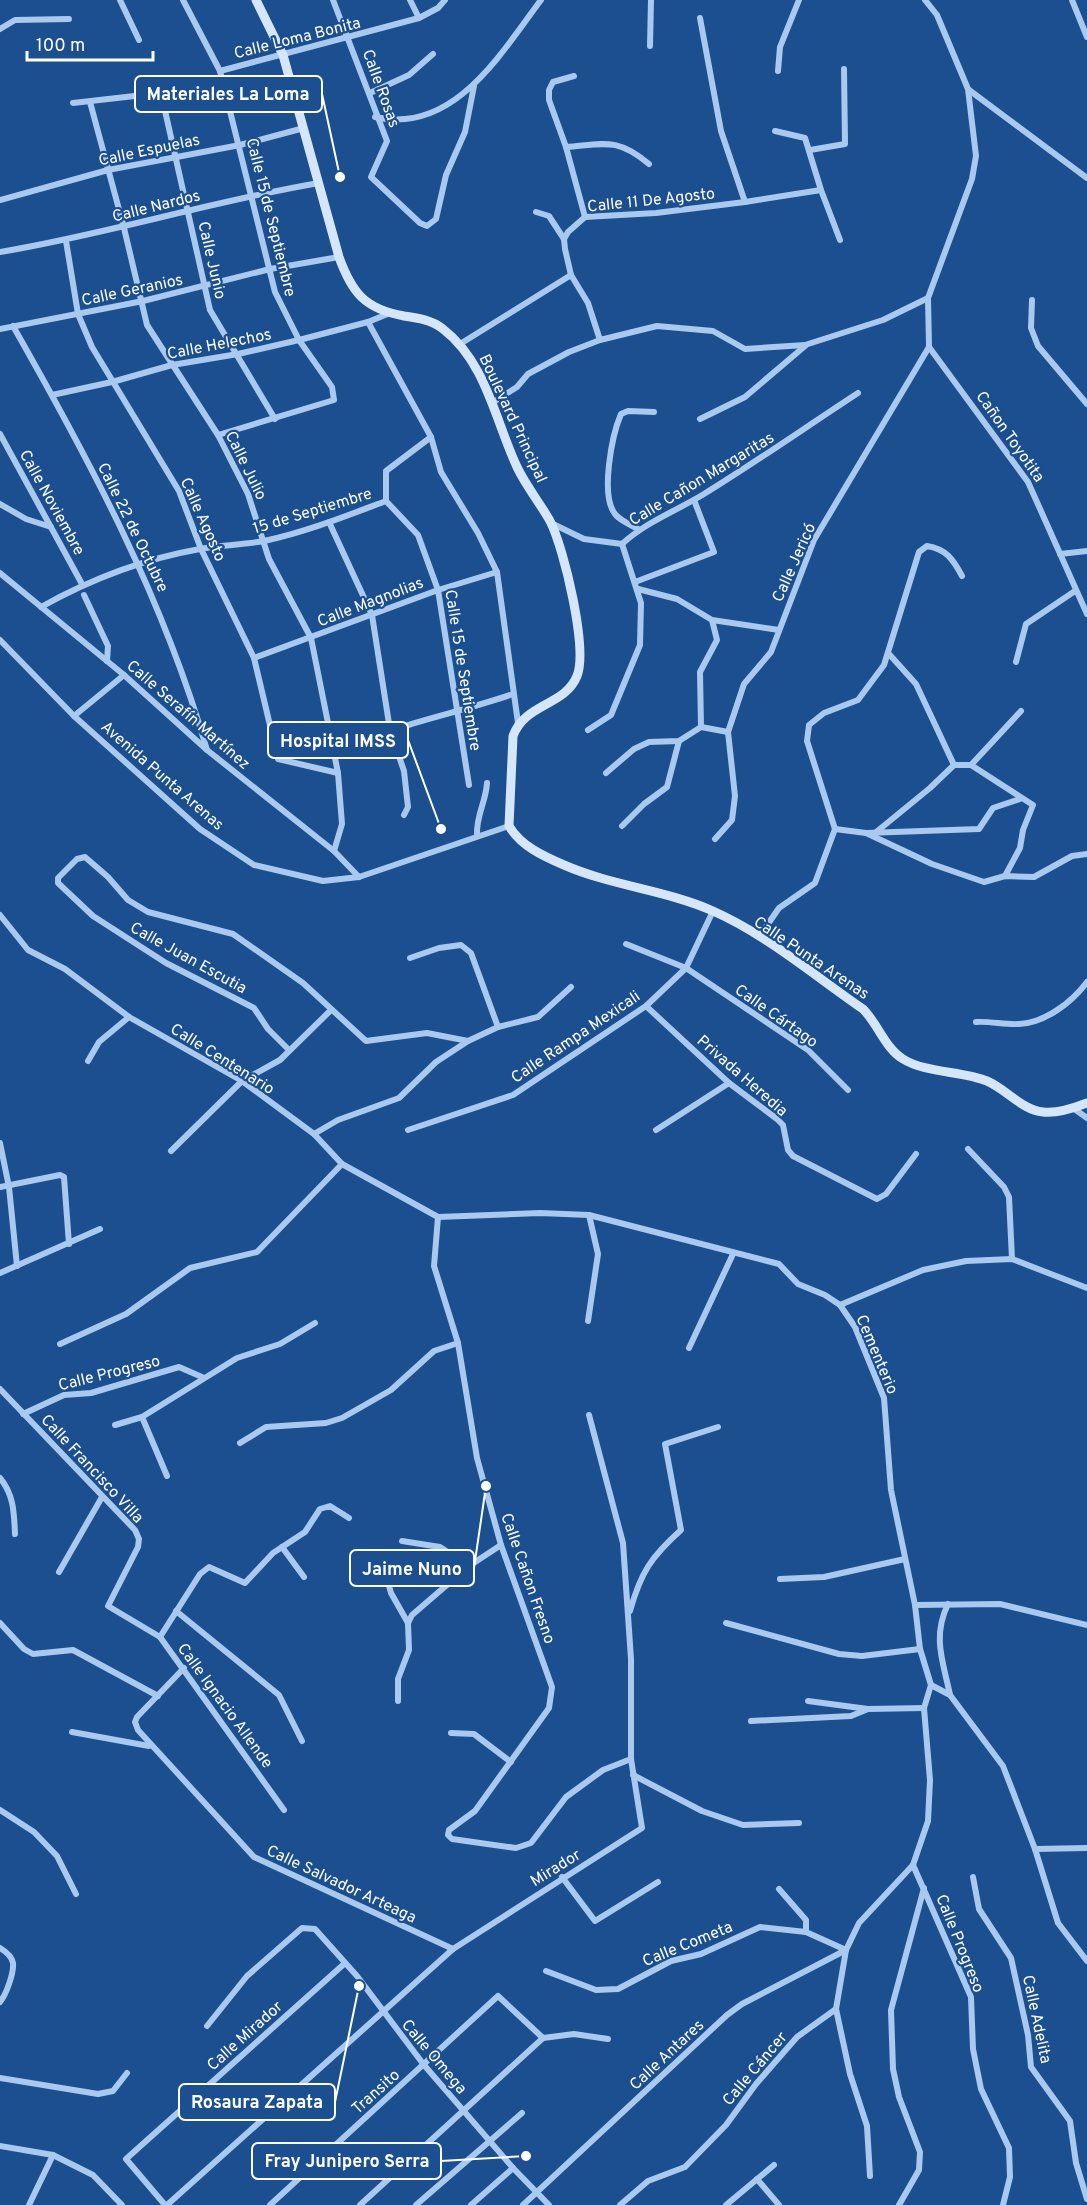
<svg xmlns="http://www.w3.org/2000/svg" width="1087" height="2205" font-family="Overpass,sans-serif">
  <rect width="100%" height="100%" fill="#1b4f8f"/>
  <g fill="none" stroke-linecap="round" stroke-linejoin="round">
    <g stroke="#a9c9ee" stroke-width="6">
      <polyline points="120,0 139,40"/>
      <polyline points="183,0 220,71 275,292 299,340 332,387 334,400 218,435"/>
      <polyline points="333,0 387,141 371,177 420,223 427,226 436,219 446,175 465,132 474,86"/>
      <polyline points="410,0 419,18"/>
      <polyline points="1072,0 1087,37"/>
      <polyline points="700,18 721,131 745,202"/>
      <polyline points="0,29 15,20 69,19"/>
      <polyline points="650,46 651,0"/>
      <polyline points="220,71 419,18 438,8 445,0"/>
      <polyline points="778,71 780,47 799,0"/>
      <polyline points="574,76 553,82 549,90 549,100 566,147 585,217"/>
      <polyline points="969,90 1087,178"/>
      <polyline points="370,93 409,75 433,54"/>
      <polyline points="90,102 124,228 147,325 218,435 248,494 269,559 311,638 338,773 342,824 334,851"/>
      <polyline points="73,103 161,93 210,310 275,419"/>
      <path d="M375,117c79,18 126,-64 166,-117"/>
      <polyline points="775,131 805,138 821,190 840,240"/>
      <path d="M566,147c38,-3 51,-10 83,17"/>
      <polyline points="810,150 845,144 844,69"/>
      <polyline points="0,200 108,170 240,145 304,128"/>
      <polyline points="536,212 549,216 564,239"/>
      <polyline points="66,241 78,314 92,347 179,491 201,549 254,658 278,759 338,773"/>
      <path d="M0,252c108,-18 212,-51 319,-69"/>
      <polyline points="1032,300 1031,328 1038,346 1087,404"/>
      <polyline points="368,322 431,437 441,472 478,533 497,572 518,723"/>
      <path d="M13,326c78,137 150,272 194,424"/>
      <polyline points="0,329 143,301 270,269 339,257"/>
      <polyline points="600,340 588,303 571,275 565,249 564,239 568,232 585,217 656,213 745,202 821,190"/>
      <polyline points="460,344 571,275"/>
      <polyline points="929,347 1028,482 1087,614"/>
      <polyline points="52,395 112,382 172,365 238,354 299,340 368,322 390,313"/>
      <polyline points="492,403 517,387 528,374 569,352 600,340 657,326 713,331 745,349 805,345 883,320 928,298"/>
      <polyline points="700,419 745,397 805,346"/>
      <polyline points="0,434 82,584"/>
      <polyline points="386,501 418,535 438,590 469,785"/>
      <polyline points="386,501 386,471 431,437"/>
      <polyline points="0,504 26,519 51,527"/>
      <polyline points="329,522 372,615 390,730 404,771 408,807 404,815"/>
      <path d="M551,523l33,16 38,5c24,-22 54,-33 82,-50 52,-32 102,-67 154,-101"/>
      <path d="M638,529c-7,-4 -19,-9 -23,-15 -15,-19 -3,-79 6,-100l7,-3 26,1"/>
      <polyline points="1060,554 1087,551"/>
      <polyline points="0,573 124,675 207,750 334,851 359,877"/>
      <polyline points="635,582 714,552 694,500"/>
      <polyline points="638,589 677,599 712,620 779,630"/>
      <polyline points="84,595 108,646 107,661"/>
      <path d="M41,607c50,-28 102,-48 159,-58 21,-4 43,-4 64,-8 42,-9 82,-25 122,-40"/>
      <polyline points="0,640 74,716 200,829 254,865 323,881 359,877 509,826"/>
      <polyline points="889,654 916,684 954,765 971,765 1033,805 1023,830 1020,848 1005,876"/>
      <polyline points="254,658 438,590 497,572"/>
      <polyline points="1016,662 1026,624 1075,591"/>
      <polyline points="74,716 124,675"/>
      <polyline points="701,727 700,672 717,640 712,620"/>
      <polyline points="588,730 611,715 640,645 641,603 622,544"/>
      <path d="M334,744c26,2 34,-7 58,-14 40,-13 81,-22 121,-36"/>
      <polyline points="971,765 1021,711"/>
      <polyline points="606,773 634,749 649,742 679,741 701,727 728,732"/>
      <polyline points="622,826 644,804 667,787 679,741"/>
      <path d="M835,829l-28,-88 2,-16 15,-12 34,-13 26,-35 35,-113 8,-6c19,3 26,13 35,30"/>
      <polyline points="835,829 866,833 932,864 984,882 1005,876 1034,877 1072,856 1087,854"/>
      <polyline points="866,833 979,829 993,808 1020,799"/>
      <polyline points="875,833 930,788 954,765"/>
      <path d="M477,835c-1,-20 9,-33 10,-52"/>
      <polyline points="715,839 732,820 735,796 728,732 744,684 771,652 814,540 929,347 928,298 972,179 976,156 968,89 937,15 925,0"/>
      <polyline points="0,915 28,950 65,969 129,1017 242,1081 314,1134 342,1164 438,1217"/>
      <polyline points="759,937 779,908 815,883 835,829"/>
      <polyline points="626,944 686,968 808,1050 848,1090"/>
      <polyline points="410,958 439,948 461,945 471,953 498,1027"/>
      <polyline points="646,1006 729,1083 777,1119 783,1125 788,1150 793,1156 877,1199 886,1194 916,1154"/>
      <path d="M976,1022c15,-1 29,3 43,2 26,-1 53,-22 68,-42"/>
      <polyline points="288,1049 268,1029 254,1008 166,963 93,916 58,883 58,878 77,859 85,857 108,877 128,900 148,912 233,934 303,983 366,1041 427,1033 468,1041"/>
      <polyline points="88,1061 99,1042 129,1017"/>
      <polyline points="1073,1108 1087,1118"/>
      <polyline points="408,1130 513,1095 646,1006 686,968 713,911"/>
      <polyline points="656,1130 729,1083"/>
      <polyline points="314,1134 338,1120 399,1098 436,1062 468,1041 498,1027 538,1017 571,987"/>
      <polyline points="0,1143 9,1187 17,1266"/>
      <polyline points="968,1149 1004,1187 1009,1197 1012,1259"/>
      <polyline points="171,1151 242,1081 280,1060 330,1011"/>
      <polyline points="0,1187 60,1175 64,1177 69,1244"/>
      <polyline points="438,1217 540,1213 589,1215 779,1264 798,1284 825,1295 840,1305 855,1327 884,1398 891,1490 915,1605 920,1649 931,1685 924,1708 930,1780 928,1821 913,1865 859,1923 846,1950 836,2009 797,2037 756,2084 726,2125 685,2167 648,2181 620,2205"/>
      <polyline points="438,1217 434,1266 458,1343 477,1458 501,1545 552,1687 549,1708 475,1811 449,1830 448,1835 452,1839 516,1848 531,1843 566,1797 603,1770 631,1759"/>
      <polyline points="0,1273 100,1229"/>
      <polyline points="840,1305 923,1270 966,1261 1012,1259 1087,1288"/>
      <polyline points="588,1321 598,1254 589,1215"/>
      <polyline points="60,1344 126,1314 190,1268 257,1252 342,1164"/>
      <polyline points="689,1348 733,1254"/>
      <polyline points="0,1389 135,1530 139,1539 138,1547 108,1606 160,1637 284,1810"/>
      <polyline points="23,1414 64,1395 91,1393 179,1367 202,1377"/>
      <polyline points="142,1417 167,1476"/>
      <polyline points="115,1425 142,1417 237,1358 280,1344 315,1323"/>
      <polyline points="240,1443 266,1427 326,1423 342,1418 391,1390 434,1351 458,1343"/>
      <path d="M0,1478c14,17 14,35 15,56"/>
      <polyline points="402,1541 440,1547 469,1566"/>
      <polyline points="282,1547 304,1577"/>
      <polyline points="59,1572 102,1497"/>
      <polyline points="386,1575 391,1593 408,1623"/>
      <polyline points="780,1579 824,1577 905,1559"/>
      <path d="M948,1604c-16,33 -5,57 2,91"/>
      <polyline points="915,1605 1000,1604 1087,1625"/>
      <polyline points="176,1611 279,1695 302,1741"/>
      <path d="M630,1611c11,-39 21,-54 51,-81l-16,-86 53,-17"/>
      <polyline points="0,1623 24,1649 33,1654 73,1650 158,1696"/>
      <polyline points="726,1623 839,1654 862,1656 920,1649"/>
      <polyline points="160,1637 200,1574 209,1567 245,1583 273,1553 305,1532 320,1509 330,1506 349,1518"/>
      <polyline points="184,1668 137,1717 135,1722 138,1730 254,1857 453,1949"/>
      <polyline points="931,1685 950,1695 1003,1766 1035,1849 1058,1923 1087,1961"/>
      <polyline points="398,1701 398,1679 409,1650 408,1623 412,1615 469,1566 501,1545"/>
      <polyline points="808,1701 868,1709 924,1708"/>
      <polyline points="751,1721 851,1716 868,1709"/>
      <polyline points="72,1732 149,1746"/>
      <polyline points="451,1733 474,1734 511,1762"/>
      <polyline points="633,1775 702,1811 743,1825 799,1823"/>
      <polyline points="0,1810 34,1832 57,1856 76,1894"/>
      <polyline points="1035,1849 1087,1848"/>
      <polyline points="913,1865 971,1997 973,2049 981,2089 1009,2148 1010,2177 1003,2205"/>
      <polyline points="562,1877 595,1921 658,1882"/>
      <polyline points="973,1877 979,1909 1011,1958 1028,2035 1031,2067 1070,2121 1076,2163 1087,2199"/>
      <polyline points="779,1889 806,1920 806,1932"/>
      <path d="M0,1948c5,3 12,9 13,15 1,10 -7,32 -13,39"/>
      <polyline points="546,1971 596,1990 618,1989 671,1961 701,1954 760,1927 806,1932 846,1950"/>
      <polyline points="836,2009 850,2074 867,2126 870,2176"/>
      <polyline points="207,2026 247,1976 302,1928 315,1929 357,1976 424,2065 513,2168 549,2205"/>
      <polyline points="543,2038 574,2034 608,2039"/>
      <polyline points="0,2078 98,2094 113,2091 127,2073"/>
      <polyline points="0,2146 53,2155 93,2175 122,2205"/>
      <polyline points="757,2179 779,2205"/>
      <polyline points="29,2205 53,2155"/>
      <polyline points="165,2205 126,2159 344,1964"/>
      <polyline points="167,2205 453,1949 642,1828 631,1759 631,1659 623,1543 589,1415"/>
      <polyline points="270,2205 498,1996 543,2038"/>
      <polyline points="360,2205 543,2038"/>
      <polyline points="416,2205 522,2113"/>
      <polyline points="471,2205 513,2168"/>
      <polyline points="523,2205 727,2015 742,2004 846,1950"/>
      <polyline points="726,2205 774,2165"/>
      <polyline points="899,2205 919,2170 920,2152 899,2097 893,2069 891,2010 924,1888"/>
    </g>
    <path stroke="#d6e6fa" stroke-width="9" d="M256,0l27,55 56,202c13,36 26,52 65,59 14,2 28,4 39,13 43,33 52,91 74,138 9,19 23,36 33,54 14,27 38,128 27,155 -12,30 -52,27 -64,60l-4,90c12,20 34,30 55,39 48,21 102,25 149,46 54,24 102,65 150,98 15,15 22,39 40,50 22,14 60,12 84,22 19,8 35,29 56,31 14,2 31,-4 44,-9"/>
  </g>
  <g text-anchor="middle" stroke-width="4.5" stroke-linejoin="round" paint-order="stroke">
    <g font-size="16" fill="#fff" stroke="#1b4f8f">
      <text transform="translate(297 37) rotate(-14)" y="6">Calle Loma Bonita</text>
      <text transform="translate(382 88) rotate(70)" y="6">Calle Rosas</text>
      <text transform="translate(149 149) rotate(-12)" y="6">Calle Espuelas</text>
      <text transform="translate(651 199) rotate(-6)" y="6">Calle 11 De Agosto</text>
      <text transform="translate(156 205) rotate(-14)" y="6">Calle Nardos</text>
      <text transform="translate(272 217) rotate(76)" y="6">Calle 15 de Septiembre</text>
      <text transform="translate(213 260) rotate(77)" y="6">Calle Junio</text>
      <text transform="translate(132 289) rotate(-12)" y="6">Calle Geranios</text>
      <text transform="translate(219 343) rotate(-11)" y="6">Calle Helechos</text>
      <text transform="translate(514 418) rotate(65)" y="6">Boulevard Principal</text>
      <text transform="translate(1011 436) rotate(55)" y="6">Cañon Toyotita</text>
      <text transform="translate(247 465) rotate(64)" y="6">Calle Julio</text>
      <text transform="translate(701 478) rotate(-31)" y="6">Calle Cañon Margaritas</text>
      <text transform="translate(53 502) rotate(61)" y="6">Calle Noviembre</text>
      <text transform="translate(312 510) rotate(-17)" y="6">15 de Septiembre</text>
      <text transform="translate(204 519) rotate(66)" y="6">Calle Agosto</text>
      <text transform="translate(134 527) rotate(64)" y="6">Calle 22 de Octubre</text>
      <text transform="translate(793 562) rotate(-66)" y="6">Calle Jericó</text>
      <text transform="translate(370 601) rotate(-21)" y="6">Calle Magnolias</text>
      <text transform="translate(464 670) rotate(81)" y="6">Calle 15 de Septiembre</text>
      <text transform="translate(189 714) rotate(41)" y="6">Calle Serafín Martínez</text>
      <text transform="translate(163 775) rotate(41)" y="6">Avenida Punta Arenas</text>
      <text transform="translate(189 957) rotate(29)" y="6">Calle Juan Escutia</text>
      <text transform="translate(812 957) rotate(34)" y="6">Calle Punta Arenas</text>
      <text transform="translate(777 1015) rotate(35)" y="6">Calle Cártago</text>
      <text transform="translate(575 1036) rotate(-34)" y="6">Calle Rampa Mexicali</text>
      <text transform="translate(223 1058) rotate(32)" y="6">Calle Centenario</text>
      <text transform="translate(743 1075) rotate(41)" y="6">Privada Heredia</text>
      <text transform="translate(878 1354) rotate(67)" y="6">Cementerio</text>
      <text transform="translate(109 1372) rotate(-14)" y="6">Calle Progreso</text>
      <text transform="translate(93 1468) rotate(47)" y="6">Calle Francisco Villa</text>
      <text transform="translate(529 1578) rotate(71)" y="6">Calle Cañon Fresno</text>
      <text transform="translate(226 1705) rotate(54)" y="6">Calle Ignacio Allende</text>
      <text transform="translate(555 1867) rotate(-32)" y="6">Mirador</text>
      <text transform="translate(342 1883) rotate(25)" y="6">Calle Salvador Arteaga</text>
      <text transform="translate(687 1943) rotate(-22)" y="6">Calle Cometa</text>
      <text transform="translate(961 1943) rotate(68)" y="6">Calle Progreso</text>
      <text transform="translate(1038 2019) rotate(78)" y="6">Calle Adelita</text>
      <text transform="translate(244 2035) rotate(-42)" y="6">Calle Mirador</text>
      <text transform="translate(666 2054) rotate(-43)" y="6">Calle Antares</text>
      <text transform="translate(435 2056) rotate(50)" y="6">Calle Omega</text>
      <text transform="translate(754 2068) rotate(-50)" y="6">Calle Cáncer</text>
      <text transform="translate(375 2091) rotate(-42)" y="6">Transito</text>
    </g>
  </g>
  <path fill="none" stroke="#fff" stroke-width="2" d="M340 177L322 94M441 829L408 740M486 1486L474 1568M359 1986L335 2102M526 2156L441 2161"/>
  <g fill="#fff" stroke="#1b4f8f" stroke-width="2">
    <circle cx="340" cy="177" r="6"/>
    <circle cx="441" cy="829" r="6"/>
    <circle cx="486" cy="1486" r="6"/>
    <circle cx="359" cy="1986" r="6"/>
    <circle cx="526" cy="2156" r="6"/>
  </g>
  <g fill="#1b4f8f" stroke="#fff" stroke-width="2">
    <rect x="135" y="76" width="187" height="36" rx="6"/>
    <rect x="268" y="722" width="140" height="36" rx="6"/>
    <rect x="350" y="1550" width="124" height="36" rx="6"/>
    <rect x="179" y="2084" width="156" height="36" rx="6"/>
    <rect x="252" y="2143" width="189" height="36" rx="6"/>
  </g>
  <g font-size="18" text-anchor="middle" font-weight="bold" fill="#fff">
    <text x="228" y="100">Materiales La Loma</text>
    <text x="338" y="747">Hospital IMSS</text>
    <text x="412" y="1575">Jaime Nuno</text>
    <text x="257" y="2108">Rosaura Zapata</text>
    <text x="347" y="2167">Fray Junipero Serra</text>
  </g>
  <path d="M27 51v9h126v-9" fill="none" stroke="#ffffff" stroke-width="3"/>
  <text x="36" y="51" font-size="18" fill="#ffffff" stroke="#1b4f8f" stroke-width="4.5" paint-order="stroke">100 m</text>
</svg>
